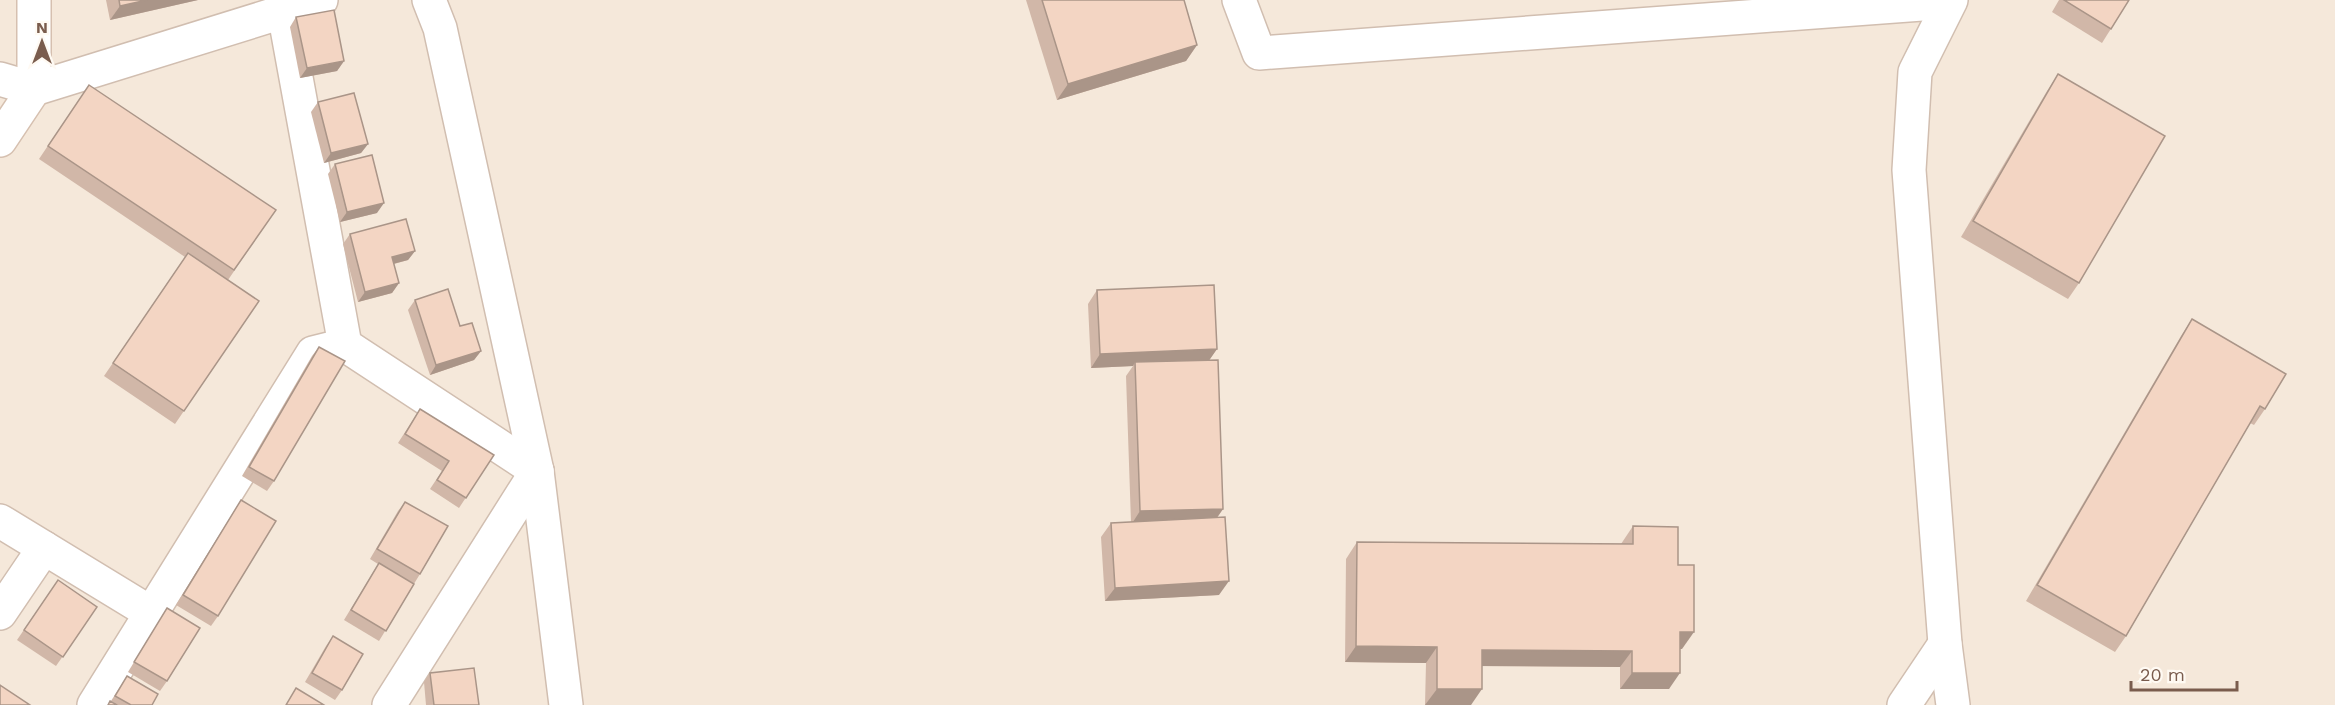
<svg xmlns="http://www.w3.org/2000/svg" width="2335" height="705" font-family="'Work Sans',sans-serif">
  <rect width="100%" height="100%" fill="#fdf6ec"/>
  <rect fill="#f5e8da" x="0" y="0" width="2335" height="705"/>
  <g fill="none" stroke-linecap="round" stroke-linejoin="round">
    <defs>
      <g id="street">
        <polyline points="285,0 284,12 345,345 537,471"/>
        <polyline points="429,0 440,28 537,471 566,705"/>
        <polyline points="1239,0 1259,53 1949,2"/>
        <polyline points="1951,0 1915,72 1909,170 1945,644 1953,705"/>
        <polyline points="0,79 34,89 321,0"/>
        <polyline points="0,521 151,613"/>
        <polyline points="0,613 44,548"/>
        <polyline points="94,705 313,353 345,345"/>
        <polyline points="389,705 537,471"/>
        <polyline points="1904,705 1945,644"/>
      </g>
      <polyline id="secondary" points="0,140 34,89 34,0"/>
    </defs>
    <use href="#street" stroke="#d1beb0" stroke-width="36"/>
    <use href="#secondary" stroke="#d6c0b0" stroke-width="36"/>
    <use href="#street" stroke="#fff" stroke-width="33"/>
    <use href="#secondary" stroke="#fff" stroke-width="33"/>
  </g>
  <g fill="#d1b7a8">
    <polygon points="106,0 198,0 110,20"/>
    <polygon points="1026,0 1184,0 1197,45 1186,61 1057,100"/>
    <polygon points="2059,0 2129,0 2102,43 2052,12"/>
    <polygon points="296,17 344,61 337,71 300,78 290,27"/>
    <polygon points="2058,74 2079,283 2068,299 1961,237 2047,91"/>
    <polygon points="80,98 276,210 228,280 259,301 175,424 104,376 185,257 39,159"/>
    <polygon points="318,102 368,144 361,153 324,163 311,112"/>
    <polygon points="335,164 377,213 340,222 328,174"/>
    <polygon points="350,234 415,251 408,260 394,264 399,283 392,293 358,302 343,244"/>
    <polygon points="1097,290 1217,349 1209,360 1223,509 1217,518 1219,595 1105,601 1101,537 1111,523 1131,522 1126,376 1133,366 1091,368 1088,304"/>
    <polygon points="415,300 460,326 481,351 474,360 430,375 408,310"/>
    <polygon points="2192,319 2265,409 2254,425 2250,423 2126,636 2115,652 2026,601 2181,336"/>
    <polygon points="319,347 274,481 267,491 242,476 312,356"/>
    <polygon points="420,409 494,455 459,508 430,489 442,471 398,443"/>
    <polygon points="241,500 218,616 211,626 176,605"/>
    <polygon points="405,502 420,574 379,641 344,620 378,564 370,559 398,511"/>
    <polygon points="1633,526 1678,565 1682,649 1680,649 1669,689 1620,689 1620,667 1482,666 1471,705 1425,705 1426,663 1345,662 1346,559 1357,542 1621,544"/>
    <polygon points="58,580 97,607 56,666 17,640"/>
    <polygon points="167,608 167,681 160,691 128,672"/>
    <polygon points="333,636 342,690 335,700 305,682 326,646"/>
    <polygon points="430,673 479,705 426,705 424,682"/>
    <polygon points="127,676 152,705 118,705 111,701"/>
  </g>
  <g fill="#aa9588">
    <polygon points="147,0 198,0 110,20 120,6"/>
    <polygon points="1197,45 1186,61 1057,100 1068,84"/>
    <polygon points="344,61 337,71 300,78 307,68"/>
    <polygon points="368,144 361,153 324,163 331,153"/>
    <polygon points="384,203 377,213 340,222 347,212"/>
    <polygon points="415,251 408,260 385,266 392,257"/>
    <polygon points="399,283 392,293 358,302 365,292"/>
    <polygon points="1217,349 1208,362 1135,362 1133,366 1091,368 1100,354"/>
    <polygon points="481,351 474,360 430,375 436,365"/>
    <polygon points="1223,509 1213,523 1131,525 1140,511"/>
    <polygon points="1229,581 1219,595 1105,601 1115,588"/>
    <polygon points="1680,632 1694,632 1682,649 1669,648"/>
    <polygon points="1356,646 1437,647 1426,663 1345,662"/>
    <polygon points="1482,650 1632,651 1620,667 1471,666"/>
    <polygon points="1632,673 1680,673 1669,689 1620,689"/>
    <polygon points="1437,689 1482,689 1471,705 1425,705"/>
  </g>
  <g fill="#f3d5c3" stroke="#aa9588" stroke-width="1.5">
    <polygon points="119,0 147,0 120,6"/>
    <polygon points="1042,0 1184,0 1197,45 1068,84"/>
    <polygon points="2064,0 2129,0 2111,29"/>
    <polygon points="334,10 344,61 307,68 296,17"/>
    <polygon points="2058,74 2165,136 2079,283 1973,221"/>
    <polygon points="89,85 276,210 234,270 48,146"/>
    <polygon points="354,93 368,144 331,153 318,102"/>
    <polygon points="372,155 384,203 347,212 335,164"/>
    <polygon points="406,219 415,251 392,257 399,283 365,292 350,234"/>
    <polygon points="188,253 259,301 184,411 113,363"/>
    <polygon points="1214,285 1217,349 1100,354 1097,290"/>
    <polygon points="448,289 460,326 472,323 481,351 436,365 415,300"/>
    <polygon points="2192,319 2286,374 2265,409 2260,406 2126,636 2037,585"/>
    <polygon points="319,347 345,361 274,481 249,467"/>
    <polygon points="1218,360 1223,509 1140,511 1135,362"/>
    <polygon points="420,409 494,455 466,498 437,480 449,461 405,434"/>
    <polygon points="241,500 276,521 218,616 183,595"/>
    <polygon points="405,502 448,526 420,574 377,549"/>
    <polygon points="1225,517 1229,581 1115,588 1111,523"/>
    <polygon points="1633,526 1678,527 1678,565 1694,565 1694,632 1680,632 1680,673 1632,673 1632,651 1482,650 1482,689 1437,689 1437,647 1356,646 1357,542 1633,544"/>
    <polygon points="379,563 414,584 386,631 351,610"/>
    <polygon points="58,580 97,607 63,657 24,630"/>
    <polygon points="167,608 200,628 167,681 134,662"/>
    <polygon points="333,636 363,654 342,690 312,673"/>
    <polygon points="474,668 479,705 434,705 430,673"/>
    <polygon points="127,676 158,694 152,705 131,705 115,696"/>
    <polygon points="0,685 30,705 0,705"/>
    <polygon points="296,688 324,705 286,705"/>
    <polygon points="110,701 117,705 108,705"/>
  </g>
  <g transform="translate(42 42)" stroke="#fffaf3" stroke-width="4.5" paint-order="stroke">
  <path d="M0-4.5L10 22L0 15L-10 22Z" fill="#7a5c4d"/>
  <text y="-9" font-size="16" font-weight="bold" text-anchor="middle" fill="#7a5c4d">N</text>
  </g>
  <path d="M2131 681v9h106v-9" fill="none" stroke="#7a5c4d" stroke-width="3"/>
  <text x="2140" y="681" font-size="18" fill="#7a5c4d" stroke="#fffaf3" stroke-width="4.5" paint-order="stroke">20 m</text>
</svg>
